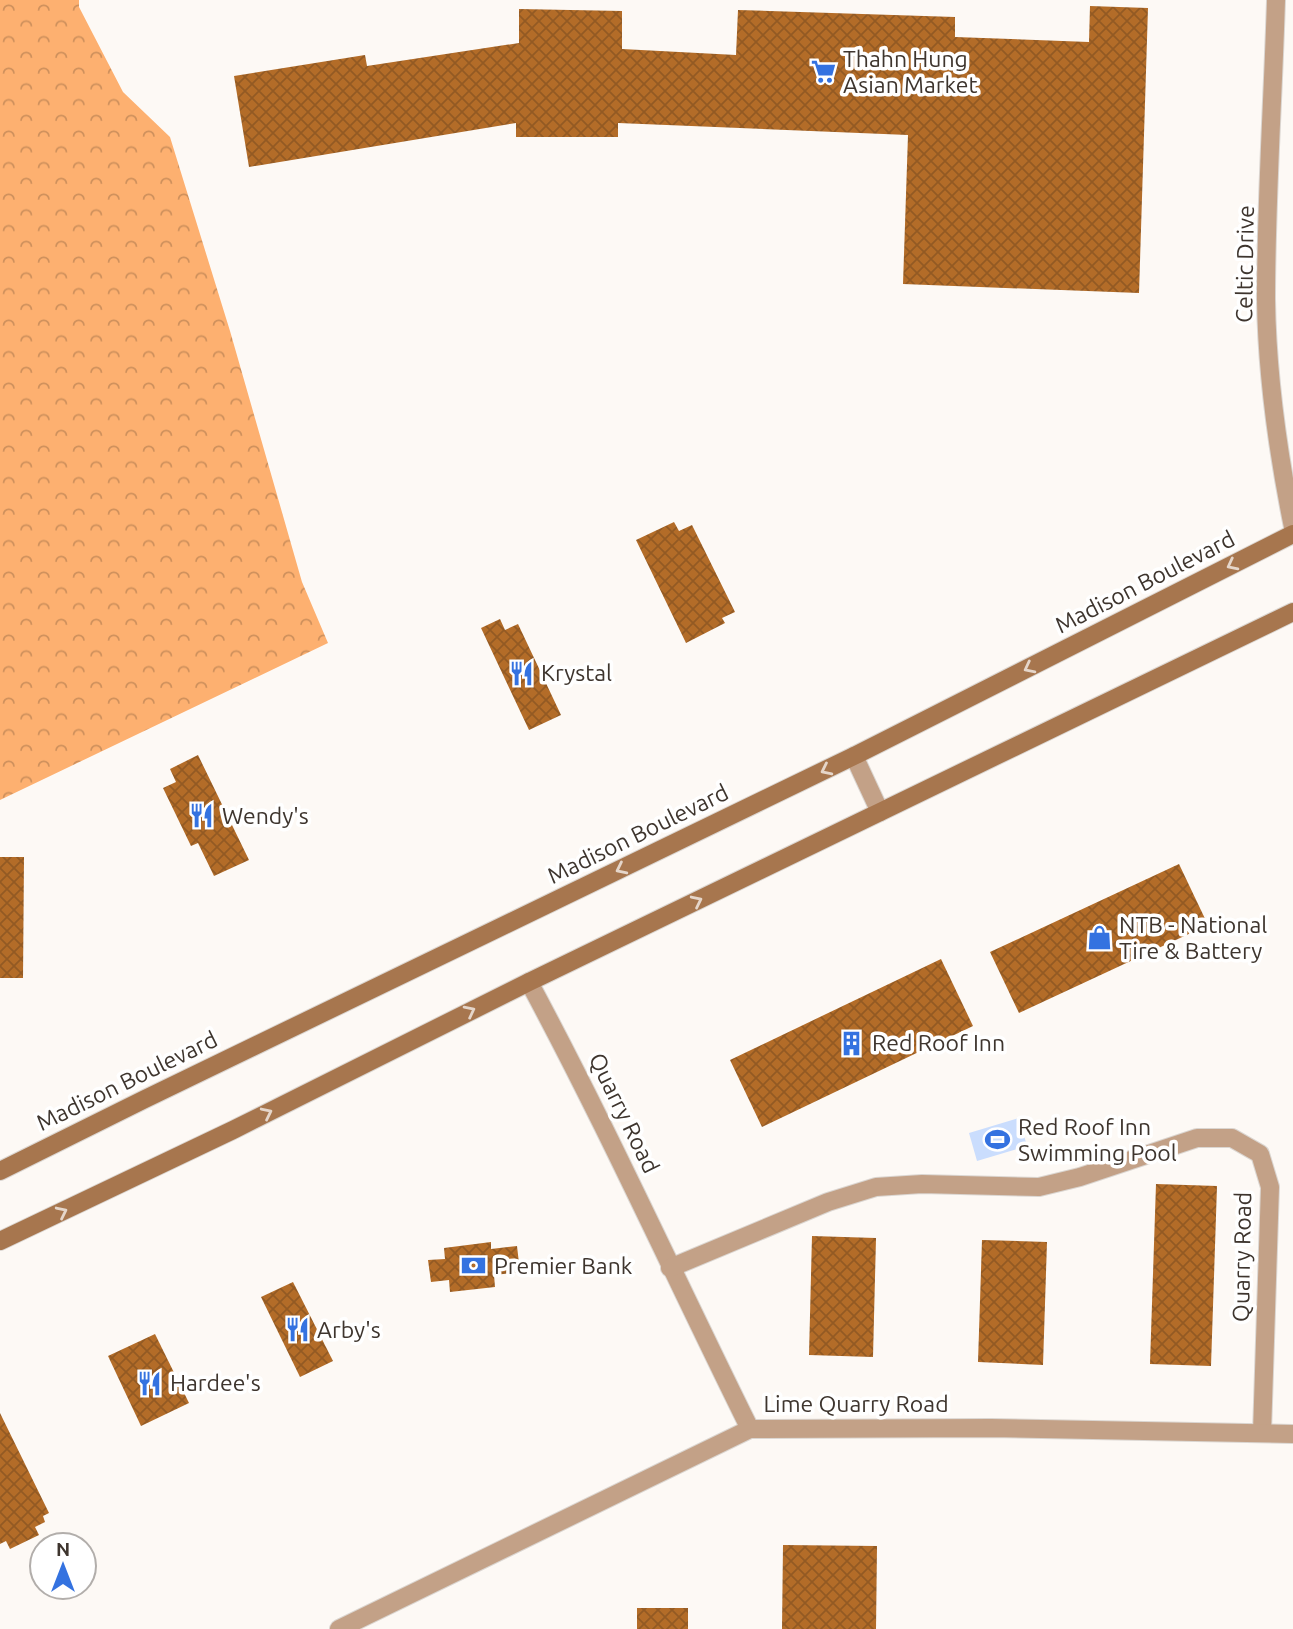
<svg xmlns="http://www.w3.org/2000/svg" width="1293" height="1629" font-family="Ubuntu,sans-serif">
  <defs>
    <pattern id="forest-crowns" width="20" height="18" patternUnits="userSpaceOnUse" patternTransform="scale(1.75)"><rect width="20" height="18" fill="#fdb070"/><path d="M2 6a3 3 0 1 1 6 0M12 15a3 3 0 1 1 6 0" fill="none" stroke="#ce905c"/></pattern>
    <pattern id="building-cross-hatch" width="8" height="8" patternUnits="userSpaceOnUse" patternTransform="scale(1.75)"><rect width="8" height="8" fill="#b36c28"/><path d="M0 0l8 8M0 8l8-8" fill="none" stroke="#935a23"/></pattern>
  </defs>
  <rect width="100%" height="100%" fill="#fdf9f5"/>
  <polygon fill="url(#forest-crowns)" points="0,0 79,0 79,7 123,92 170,137 230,331 302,582 328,643 0,800"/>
  <polygon fill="#caddfd" points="1019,1118 1027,1146 977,1161 969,1133"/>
  <g fill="url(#building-cross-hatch)">
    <polygon points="1090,6 1148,8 1139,293 903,284 908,135 618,123 618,137 516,137 516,123 249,167 234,76 365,55 367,66 519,43 519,9 622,11 622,49 736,55 738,10 955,17 955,37 1089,42"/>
    <polygon points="674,522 679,531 692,525 735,612 722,618 725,623 686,643 636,540"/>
    <polygon points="500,619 505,630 518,624 561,715 529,730 481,628"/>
    <polygon points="198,755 249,860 214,876 198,843 191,846 163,788 176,782 170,769"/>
    <polygon points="0,857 24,857 23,978 0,978"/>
    <polygon points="1179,864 1208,925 1019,1013 990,952"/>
    <polygon points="941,959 973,1026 762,1127 730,1060"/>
    <polygon points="1156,1184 1217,1186 1211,1366 1150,1364"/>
    <polygon points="812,1236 876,1238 873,1357 809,1355"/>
    <polygon points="982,1240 1047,1242 1043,1365 978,1362"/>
    <polygon points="491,1242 491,1249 517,1246 520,1272 494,1275 495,1287 450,1292 449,1280 431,1282 428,1260 445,1259 444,1248"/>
    <polygon points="293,1282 333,1361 300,1377 261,1297"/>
    <polygon points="155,1334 189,1403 141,1426 108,1356"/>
    <polygon points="0,1413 49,1513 43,1516 45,1522 35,1527 39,1535 10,1549 6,1541 0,1544"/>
    <polygon points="783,1545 877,1546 876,1629 782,1629"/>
    <rect x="637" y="1608" width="51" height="21"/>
  </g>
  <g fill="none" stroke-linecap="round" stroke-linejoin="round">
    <defs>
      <g id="street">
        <path d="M1276,0c-3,99 -10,200 -10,299 1,76 12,154 27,228"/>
        <polyline points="854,756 880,812"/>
        <path d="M529,982c79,147 147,298 221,447"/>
        <polyline points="670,1268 828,1202 876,1187 922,1184 1039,1187 1080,1177 1197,1138 1232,1138 1260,1154 1270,1187 1262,1433"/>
        <polyline points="339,1629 750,1429 991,1428 1293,1434"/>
      </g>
      <g id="secondary">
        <polyline points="0,1171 145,1099 854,756 1293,534"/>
        <polyline points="0,1241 233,1130 529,982 1293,612"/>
      </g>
    </defs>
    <use href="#street" stroke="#dbd6d1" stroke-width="20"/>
    <use href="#secondary" stroke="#dbd6d1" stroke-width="20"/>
    <use href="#street" stroke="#c3a187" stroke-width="18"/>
    <use href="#secondary" stroke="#a7764e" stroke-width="18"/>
  </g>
  <defs><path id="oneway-chevron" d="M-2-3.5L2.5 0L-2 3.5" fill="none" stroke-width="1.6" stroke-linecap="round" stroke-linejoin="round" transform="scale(1.75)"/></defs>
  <g stroke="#e5d6ca">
    <use href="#oneway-chevron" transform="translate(1232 565) rotate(153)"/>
    <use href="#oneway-chevron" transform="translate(1029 668) rotate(153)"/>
    <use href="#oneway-chevron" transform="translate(826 770) rotate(154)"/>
    <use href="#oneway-chevron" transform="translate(621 869) rotate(154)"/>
    <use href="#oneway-chevron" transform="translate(697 901) rotate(-26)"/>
    <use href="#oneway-chevron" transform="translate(470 1011) rotate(-27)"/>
    <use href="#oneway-chevron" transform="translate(267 1113) rotate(-26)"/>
    <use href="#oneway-chevron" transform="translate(62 1212) rotate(-26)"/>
  </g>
  <defs>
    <symbol id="supermarket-bare" viewBox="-9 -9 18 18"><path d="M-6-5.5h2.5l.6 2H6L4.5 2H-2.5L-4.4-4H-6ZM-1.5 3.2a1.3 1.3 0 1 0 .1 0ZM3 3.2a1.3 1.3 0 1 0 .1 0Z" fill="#3472e0" stroke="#fff" stroke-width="2.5" paint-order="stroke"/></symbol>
    <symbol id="restaurant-bare" viewBox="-9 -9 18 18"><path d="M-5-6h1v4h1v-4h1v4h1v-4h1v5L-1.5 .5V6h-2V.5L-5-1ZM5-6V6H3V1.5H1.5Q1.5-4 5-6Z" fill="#3472e0" stroke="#fff" stroke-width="2.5" paint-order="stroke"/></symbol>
    <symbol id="shop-bare" viewBox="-9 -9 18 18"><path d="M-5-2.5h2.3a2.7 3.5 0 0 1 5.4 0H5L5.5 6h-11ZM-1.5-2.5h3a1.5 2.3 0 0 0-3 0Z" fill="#3472e0" stroke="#fff" stroke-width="2.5" paint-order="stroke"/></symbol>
    <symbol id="building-bare" viewBox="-9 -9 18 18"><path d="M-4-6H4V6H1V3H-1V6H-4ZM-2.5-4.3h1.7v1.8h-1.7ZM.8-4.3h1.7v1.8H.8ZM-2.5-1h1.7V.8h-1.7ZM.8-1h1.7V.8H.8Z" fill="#3472e0" stroke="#fff" stroke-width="2.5" paint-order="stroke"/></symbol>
    <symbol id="stadium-bare" viewBox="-9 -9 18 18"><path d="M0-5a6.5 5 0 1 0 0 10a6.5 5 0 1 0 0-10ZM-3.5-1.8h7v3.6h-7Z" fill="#3472e0" stroke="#fff" stroke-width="2.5" paint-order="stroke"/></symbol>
    <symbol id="bank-bare" viewBox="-9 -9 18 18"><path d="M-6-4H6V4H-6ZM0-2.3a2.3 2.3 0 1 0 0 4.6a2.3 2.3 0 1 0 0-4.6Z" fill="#3472e0" stroke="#fff" stroke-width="2.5" paint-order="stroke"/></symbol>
  </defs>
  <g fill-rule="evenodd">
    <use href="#supermarket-bare" x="806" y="54" width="35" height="35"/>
    <use href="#restaurant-bare" x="504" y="656" width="35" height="35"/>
    <use href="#restaurant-bare" x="184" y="798" width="35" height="35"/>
    <use href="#shop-bare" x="1082" y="920" width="35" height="35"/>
    <use href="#building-bare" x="834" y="1026" width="35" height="35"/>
    <use href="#stadium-bare" x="980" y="1122" width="35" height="35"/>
    <use href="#bank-bare" x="456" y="1248" width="35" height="35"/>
    <use href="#restaurant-bare" x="280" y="1312" width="35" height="35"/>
    <use href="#restaurant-bare" x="132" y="1366" width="35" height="35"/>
  </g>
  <g text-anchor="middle" stroke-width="7" stroke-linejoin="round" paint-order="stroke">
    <g font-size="23" fill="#3e352e" stroke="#fff" text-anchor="start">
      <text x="843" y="67">Thahn Hung<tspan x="843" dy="26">Asian Market</tspan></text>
      <text x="541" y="681">Krystal</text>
      <text x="222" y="824">Wendy's</text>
      <text x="1119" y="933">NTB - National<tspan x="1119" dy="26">Tire &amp; Battery</tspan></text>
      <text x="872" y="1051">Red Roof Inn</text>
      <text x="1018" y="1135">Red Roof Inn<tspan x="1018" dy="26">Swimming Pool</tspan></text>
      <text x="494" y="1274">Premier Bank</text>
      <text x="317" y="1338">Arby's</text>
      <text x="170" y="1391">Hardee's</text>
    </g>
    <g font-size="23" fill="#3e352e" stroke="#fff">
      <text transform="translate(1245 264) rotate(-89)" y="8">Celtic Drive</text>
      <text transform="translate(1145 582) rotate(-27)" y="8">Madison Boulevard</text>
      <text transform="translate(638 834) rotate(-26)" y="8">Madison Boulevard</text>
      <text transform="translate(127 1081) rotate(-26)" y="8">Madison Boulevard</text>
      <text transform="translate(624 1113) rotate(64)" y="8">Quarry Road</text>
      <text transform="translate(1242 1257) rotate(-89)" y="8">Quarry Road</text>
      <text x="856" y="1412">Lime Quarry Road</text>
    </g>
  </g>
  <g transform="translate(63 1566)"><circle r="33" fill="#ffffff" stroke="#b2aeab" stroke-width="2"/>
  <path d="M0-5L12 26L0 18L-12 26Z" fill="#3472e0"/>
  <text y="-10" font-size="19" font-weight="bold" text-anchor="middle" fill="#3e352e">N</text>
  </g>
</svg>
